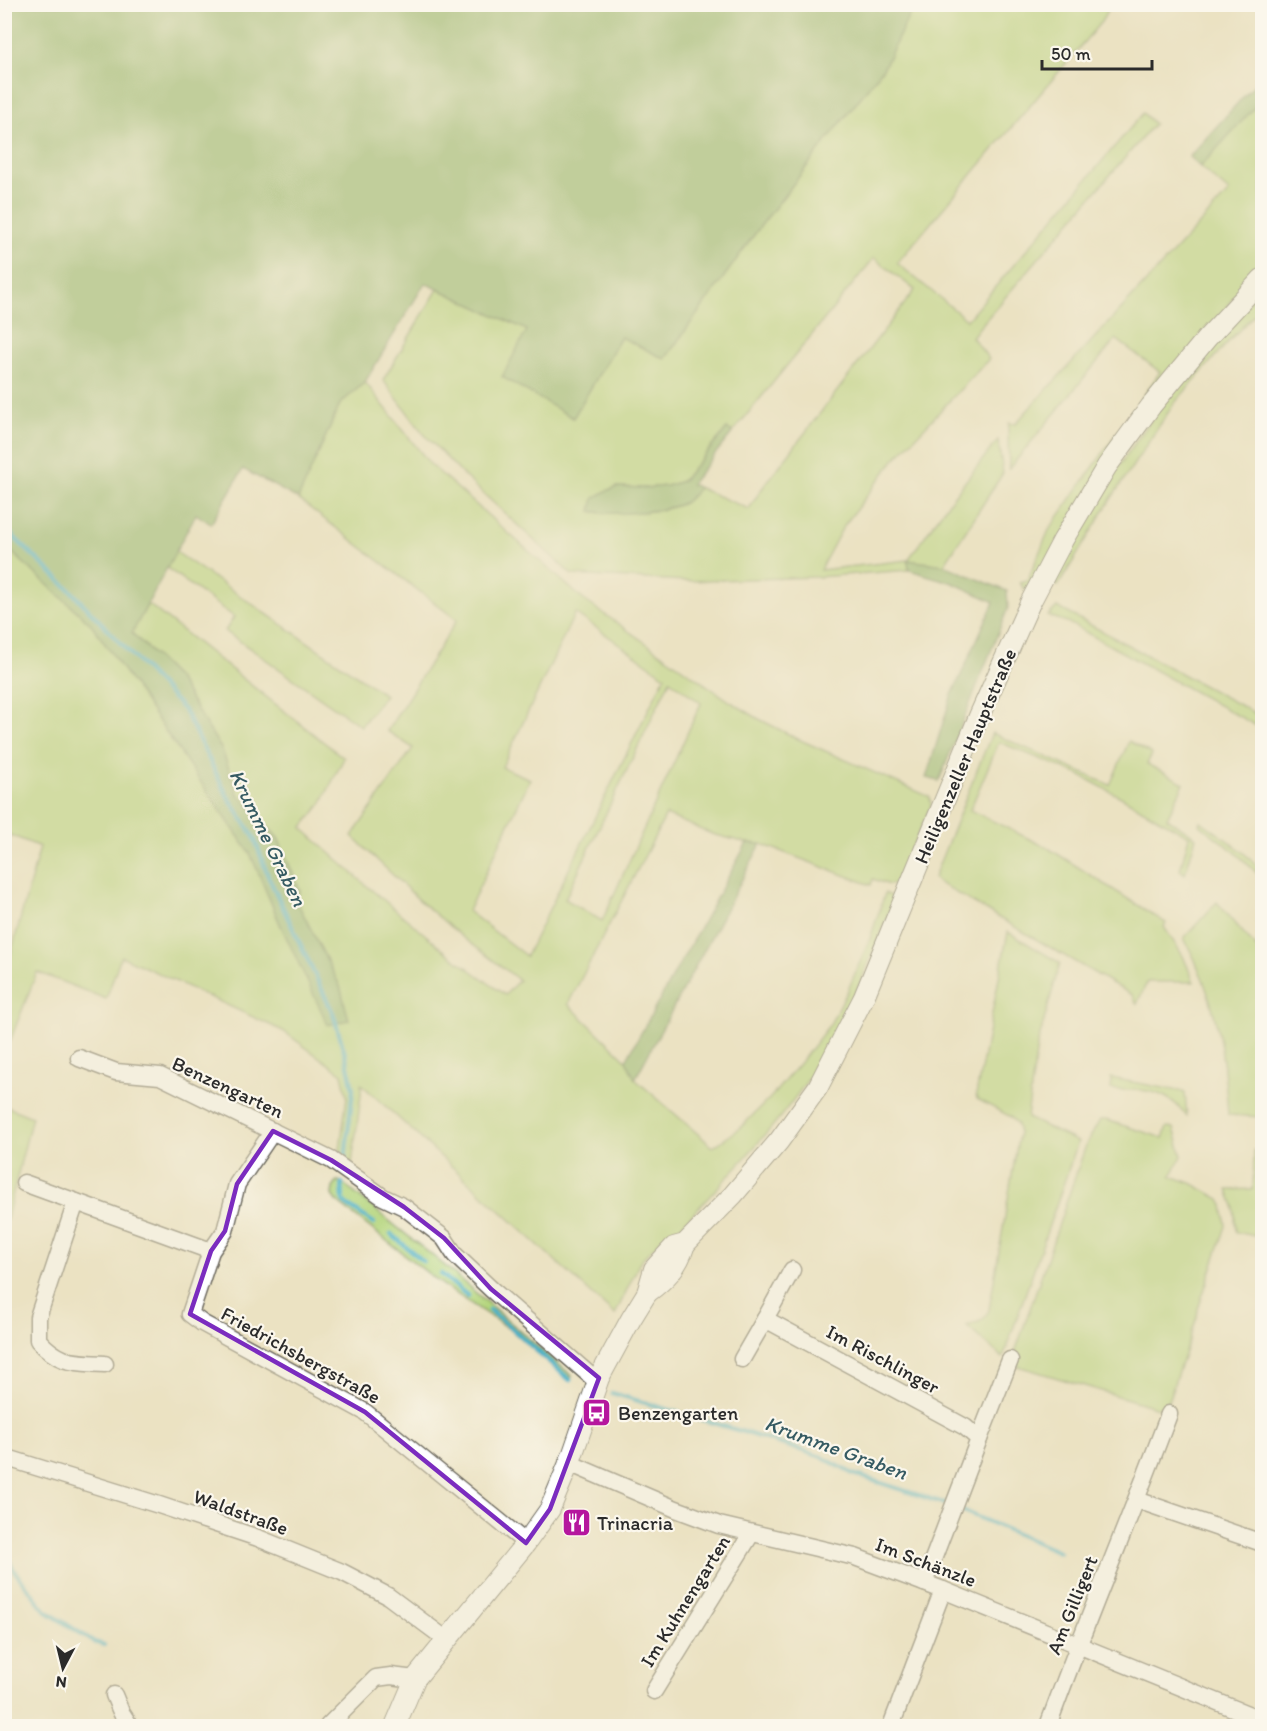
<svg xmlns="http://www.w3.org/2000/svg" width="1267" height="1731" font-family="Itim,sans-serif">
  <rect width="100%" height="100%" fill="#fbf7ec"/>
  <filter id="ink" filterUnits="userSpaceOnUse"><feTurbulence type="fractalNoise" baseFrequency=".0167" numOctaves="2"/><feDisplacementMap in="SourceGraphic" scale="12" xChannelSelector="R" yChannelSelector="G"/><feConvolveMatrix kernelMatrix="1 2 1 2 8 2 1 2 1" color-interpolation-filters="sRGB"/></filter>
  <filter id="wash" filterUnits="userSpaceOnUse"><feTurbulence type="fractalNoise" baseFrequency=".008" numOctaves="4" result="noise"/><feDisplacementMap in="SourceGraphic" scale="24" xChannelSelector="R" yChannelSelector="G"/><feGaussianBlur stdDeviation="1.35" result="paint"/><feColorMatrix in="noise" values="0 0 0 0 0 0 0 0 0 0 0 0 0 0 0 0 0 1.4 0 .05"/><feComposite in="paint" operator="in"/></filter>
  <g filter="url(#wash)">
    <rect width="100%" height="100%" fill="#ebe2c2"/>
    <g fill="#b4d57d" stroke="#708054" stroke-width="1.5" fill-rule="evenodd">
      <path d="M914,5h197l-10,17 -204,241 70,57 176,-207 11,11 -176,205 -6,8 17,22 -95,101 -51,67 -23,43 88,-10 41,-58 49,-62 5,33 -59,92 -36,-5 1,10 -91,7 -132,4 -114,-6 -109,-100 -40,-42 -40,-53 55,-91 89,41 46,88 48,-81 44,22 94,-131 125,-161zM874,258l41,32 -154,200 -12,19 -50,-21c-4,4 -9,10 -14,14 -16,10 -76,14 -94,9l15,-20 11,-4 27,1 23,-2 15,-5 45,-52 6,3z"/>
      <polygon points="1262,99 1262,267 1236,294 1027,588 1024,589 1020,583 1024,582 1028,579 1049,530 1160,372 1116,339 1009,469 1008,432 1009,423 1015,424 1229,192 1200,167"/>
      <polygon points="1262,287 1262,306 1228,342 1173,405 1111,499 1058,586 1048,581 1093,503 1176,384"/>
      <path d="M365,382l65,82 154,136 147,102 28,17 39,20 132,58 1,9 -36,78 -6,1 -16,-6 -2,6 -110,-41 -14,-1 -35,-9 -46,-19 -98,189 58,56 9,19 78,68 26,-18 32,-32 32,-38 27,-35 17,-32 23,-53 15,-46 10,5c-18,42 -33,86 -54,126 -41,83 -111,149 -172,216l-5,-3 -23,23 -26,55 -254,-231v11l-9,69 -13,-8 8,-60 -5,-22 -59,-43 -162,-75 -15,43 -69,-27 -32,82v-91l3,1 32,-117 -35,-14v-287l87,79 158,228 31,73 59,60 -44,-86 4,-9 -22,-53 -40,-44 -16,-44 -44,-71 -46,-46 16,-29 196,154 -23,46 -19,24 65,58 79,66 59,43 14,-15 -58,-44 -41,-35 -68,-65 61,-88 -26,-17 70,-111 -159,-121 42,-95zM575,613l90,63 -139,280 -58,-45 62,-132 -28,-12zM670,680l31,23 -99,218 -37,-22z"/>
      <polygon points="176,552 385,695 361,726 225,631 234,617 167,568"/>
      <polygon points="1057,607 1262,717 1262,729 1067,622 1048,616"/>
      <polygon points="992,733 1110,785 1129,741 1152,754 1147,764 1184,783 1167,818 1196,837 1185,874 1180,870 1189,836 1121,797 1077,774 999,742 970,810 1048,848 1166,923 1164,927 1183,956 1194,982 1147,982 1137,1004 1132,995 1115,985 937,882 934,878 936,872"/>
      <polygon points="1201,821 1242,851 1262,871 1262,878 1236,853 1200,825"/>
      <path d="M1217,902l40,47 5,15v153l-34,-2c-4,-65 -12,-118 -44,-177z"/>
      <path d="M1008,932l52,31 -23,83 -10,72 51,24 -75,216 -37,-32c12,-3 18,-5 23,-16l30,-176 -2,-10 -6,-7 -34,-18 -1,-4z"/>
      <path d="M1111,1078l69,13 5,2 2,24c-9,-14 -24,-24 -41,-26 -11,-2 -23,0 -35,-2z"/>
      <polygon points="5,1106 32,1117 6,1222 4,1222"/>
      <polygon points="1100,1120 1106,1120 1163,1138 1167,1127 1174,1128 1182,1156 1171,1176 1191,1183 1220,1199 1223,1205 1226,1226 1198,1309 1197,1317 1165,1410 1011,1364 1086,1145"/>
      <polygon points="1254,1150 1262,1150 1262,1217 1259,1217 1255,1236 1236,1232 1234,1206 1228,1190 1253,1189"/>
      <polygon points="338,1181 342,1183 444,1265 572,1376 570,1380 567,1379 512,1331 443,1285 336,1201 332,1195 333,1188"/>
    </g>
    <g fill="#8fb66c" stroke="#5d704c" stroke-width="1.5">
      <polygon points="4,5 914,5 884,67 759,228 665,359 621,337 573,418 502,377 527,330 425,283 365,382 340,404 298,499 243,469 211,524 196,514 132,633 178,679 222,750 238,794 278,838 300,891 296,900 340,986 349,1020 328,1025 281,926 250,853 92,625 5,546"/>
      <polygon points="1262,76 1262,99 1200,167 1189,157"/>
      <path d="M727,429l6,3 -42,52 8,4c-4,4 -9,10 -14,14 -16,10 -76,14 -94,9l3,-13 12,-7 11,-4 27,1 23,-2 15,-5z"/>
      <polygon points="908,560 944,565 1007,591 1008,608 939,781 926,778 951,697 994,602 953,583 909,570"/>
      <polygon points="747,843 761,844 635,1079 626,1060"/>
    </g>
    <g fill="none" stroke-linecap="round" stroke-linejoin="round">
      <g stroke="#48b0c7" stroke-width="4.5">
        <polyline points="4,528 71,591 184,710 227,795 254,837 268,876 333,1013 347,1061 353,1089 345,1159"/>
        <polyline points="342,1183 343,1200 347,1205 374,1223"/>
        <polyline points="391,1234 423,1261"/>
        <polyline points="441,1274 468,1296"/>
        <polyline points="489,1310 509,1326 570,1380"/>
        <polyline points="612,1393 747,1433 822,1457 853,1474 946,1504"/>
        <polyline points="963,1511 1059,1552"/>
        <polyline points="4,1552 16,1573 46,1611 94,1642 104,1645"/>
      </g>
    </g>
  </g>
  <g filter="url(#ink)">
    <g fill="none" stroke-linecap="round" stroke-linejoin="round">
      <defs>
        <g id="minor">
          <polyline points="79,1058 116,1072 160,1076 331,1160 383,1197 404,1207 444,1238 455,1255 491,1289 593,1378 599,1378"/>
          <polyline points="273,1131 237,1184 225,1231 211,1251 190,1314 202,1323 365,1412 526,1543"/>
          <polyline points="24,1183 211,1251"/>
          <path d="M76,1202l-38,115v23c23,25 35,22 67,24"/>
          <polyline points="792,1270 765,1319 965,1427 979,1439 924,1583"/>
          <polyline points="742,1359 765,1319"/>
          <polyline points="979,1439 1010,1360"/>
          <polyline points="4,1457 159,1505 258,1538 342,1572 388,1596 447,1640"/>
          <polyline points="569,1463 676,1509 719,1525 855,1557 943,1590 1262,1720"/>
          <polyline points="1137,1500 1262,1543"/>
          <polyline points="654,1691 751,1534"/>
          <polyline points="114,1695 121,1712 130,1726"/>
          <polyline points="328,1726 376,1678 391,1676 415,1679"/>
          <polyline points="891,1726 943,1590"/>
          <path d="M1048,1726c38,-105 82,-207 121,-312"/>
        </g>
        <g id="tertiary">
          <path d="M647,1293c19,-14 31,-26 38,-49"/>
          <polyline points="395,1726 415,1679 526,1543 550,1509 572,1456 599,1378 631,1319 647,1293 654,1269 674,1247 685,1244 733,1195 779,1141 818,1087 864,997 980,714 1030,603 1063,540 1107,466 1151,406 1207,338 1262,279"/>
        </g>
      </defs>
      <use href="#minor" stroke="#6e6b60" stroke-width="19"/>
      <use href="#tertiary" stroke="#6e6b60" stroke-width="22"/>
      <use href="#minor" stroke="#fff" stroke-width="16"/>
      <use href="#tertiary" stroke="#fff" stroke-width="20"/>
    </g>
  </g>
  <path d="M0 0H1267V1731H0ZM273,1131l58,29 73,47 40,31 47,51 108,89 -49,131 -24,34 -161,-131 -175,-98 21,-63 14,-20 12,-47z" fill="#ebe2c2" fill-opacity=".55" fill-rule="evenodd"/>
  <path fill="none" stroke="#7b2cbf" stroke-width="4.5" stroke-linejoin="round" d="M273,1131l58,29 73,47 40,31 47,51 108,89 -49,131 -24,34 -161,-131 -175,-98 21,-63 14,-20 12,-47z"/>
  <defs>
    <symbol id="bus-square" viewBox="-11 -11 22 22"><rect x="-9" y="-9" width="18" height="18" rx="4" fill="#b5179e" stroke="#fbf7ec"/><path d="M-5-6H5V4H4V6H2V4H-2V6H-4V4H-5ZM-3.5-4V0h7V-4ZM-3.5 1.2v1.5H-2V1.2ZM2 1.2v1.5H3.5V1.2Z" fill="#fff"/></symbol>
    <symbol id="restaurant-square" viewBox="-11 -11 22 22"><rect x="-9" y="-9" width="18" height="18" rx="4" fill="#b5179e" stroke="#fbf7ec"/><path d="M-5-6h1v4h1v-4h1v4h1v-4h1v5L-1.5 .5V6h-2V.5L-5-1ZM5-6V6H3V1.5H1.5Q1.5-4 5-6Z" fill="#fff"/></symbol>
  </defs>
  <g fill-rule="evenodd">
    <use href="#bus-square" x="580" y="1396" width="33" height="33"/>
    <use href="#restaurant-square" x="560" y="1506" width="33" height="33"/>
  </g>
  <g text-anchor="middle" stroke-width="4.5" stroke-linejoin="round" paint-order="stroke">
    <g font-size="20" fill="#2b2b2b" stroke="#fbf7ec">
      <text transform="translate(965 756) rotate(-67)" y="7">Heiligenzeller Hauptstraße</text>
      <text transform="translate(228 1087) rotate(25)" y="7">Benzengarten</text>
      <text transform="translate(301 1355) rotate(29)" y="7">Friedrichsbergstraße</text>
      <text transform="translate(883 1359) rotate(28)" y="7">Im Rischlinger</text>
      <text transform="translate(241 1512) rotate(20)" y="7">Waldstraße</text>
      <text transform="translate(926 1562) rotate(21)" y="7">Im Schänzle</text>
      <text transform="translate(685 1601) rotate(-58)" y="7">Im Kuhnengarten</text>
      <text transform="translate(1072 1605) rotate(-68)" y="7">Am Gilligert</text>
    </g>
    <g font-size="20" fill="#2b2b2b" stroke="#fbf7ec" text-anchor="start">
      <text x="618" y="1420">Benzengarten</text>
      <text x="597" y="1530">Trinacria</text>
    </g>
    <g font-size="21" font-style="italic" fill="#355a62" stroke="#fbf7ec">
      <text transform="translate(268 838) rotate(64)" y="7">Krumme Graben</text>
      <text transform="translate(836 1448) rotate(20)" y="7">Krumme Graben</text>
    </g>
  </g>
  <rect width="1267" height="1731" fill="none" stroke="#fbf7ec" stroke-width="24"/>
  <g transform="translate(63 1668) rotate(187)" stroke="#fbf7ec" stroke-width="4.5" paint-order="stroke">
  <path d="M0-4.5L10 22L0 15L-10 22Z" fill="#2b2b2b"/>
  <text y="-9" font-size="16" font-weight="bold" text-anchor="middle" fill="#2b2b2b">N</text>
  </g>
  <path d="M1042 60v9h110v-9" fill="none" stroke="#2b2b2b" stroke-width="3"/>
  <text x="1051" y="60" font-size="18" fill="#2b2b2b" stroke="#fbf7ec" stroke-width="4.5" paint-order="stroke">50 m</text>
</svg>
